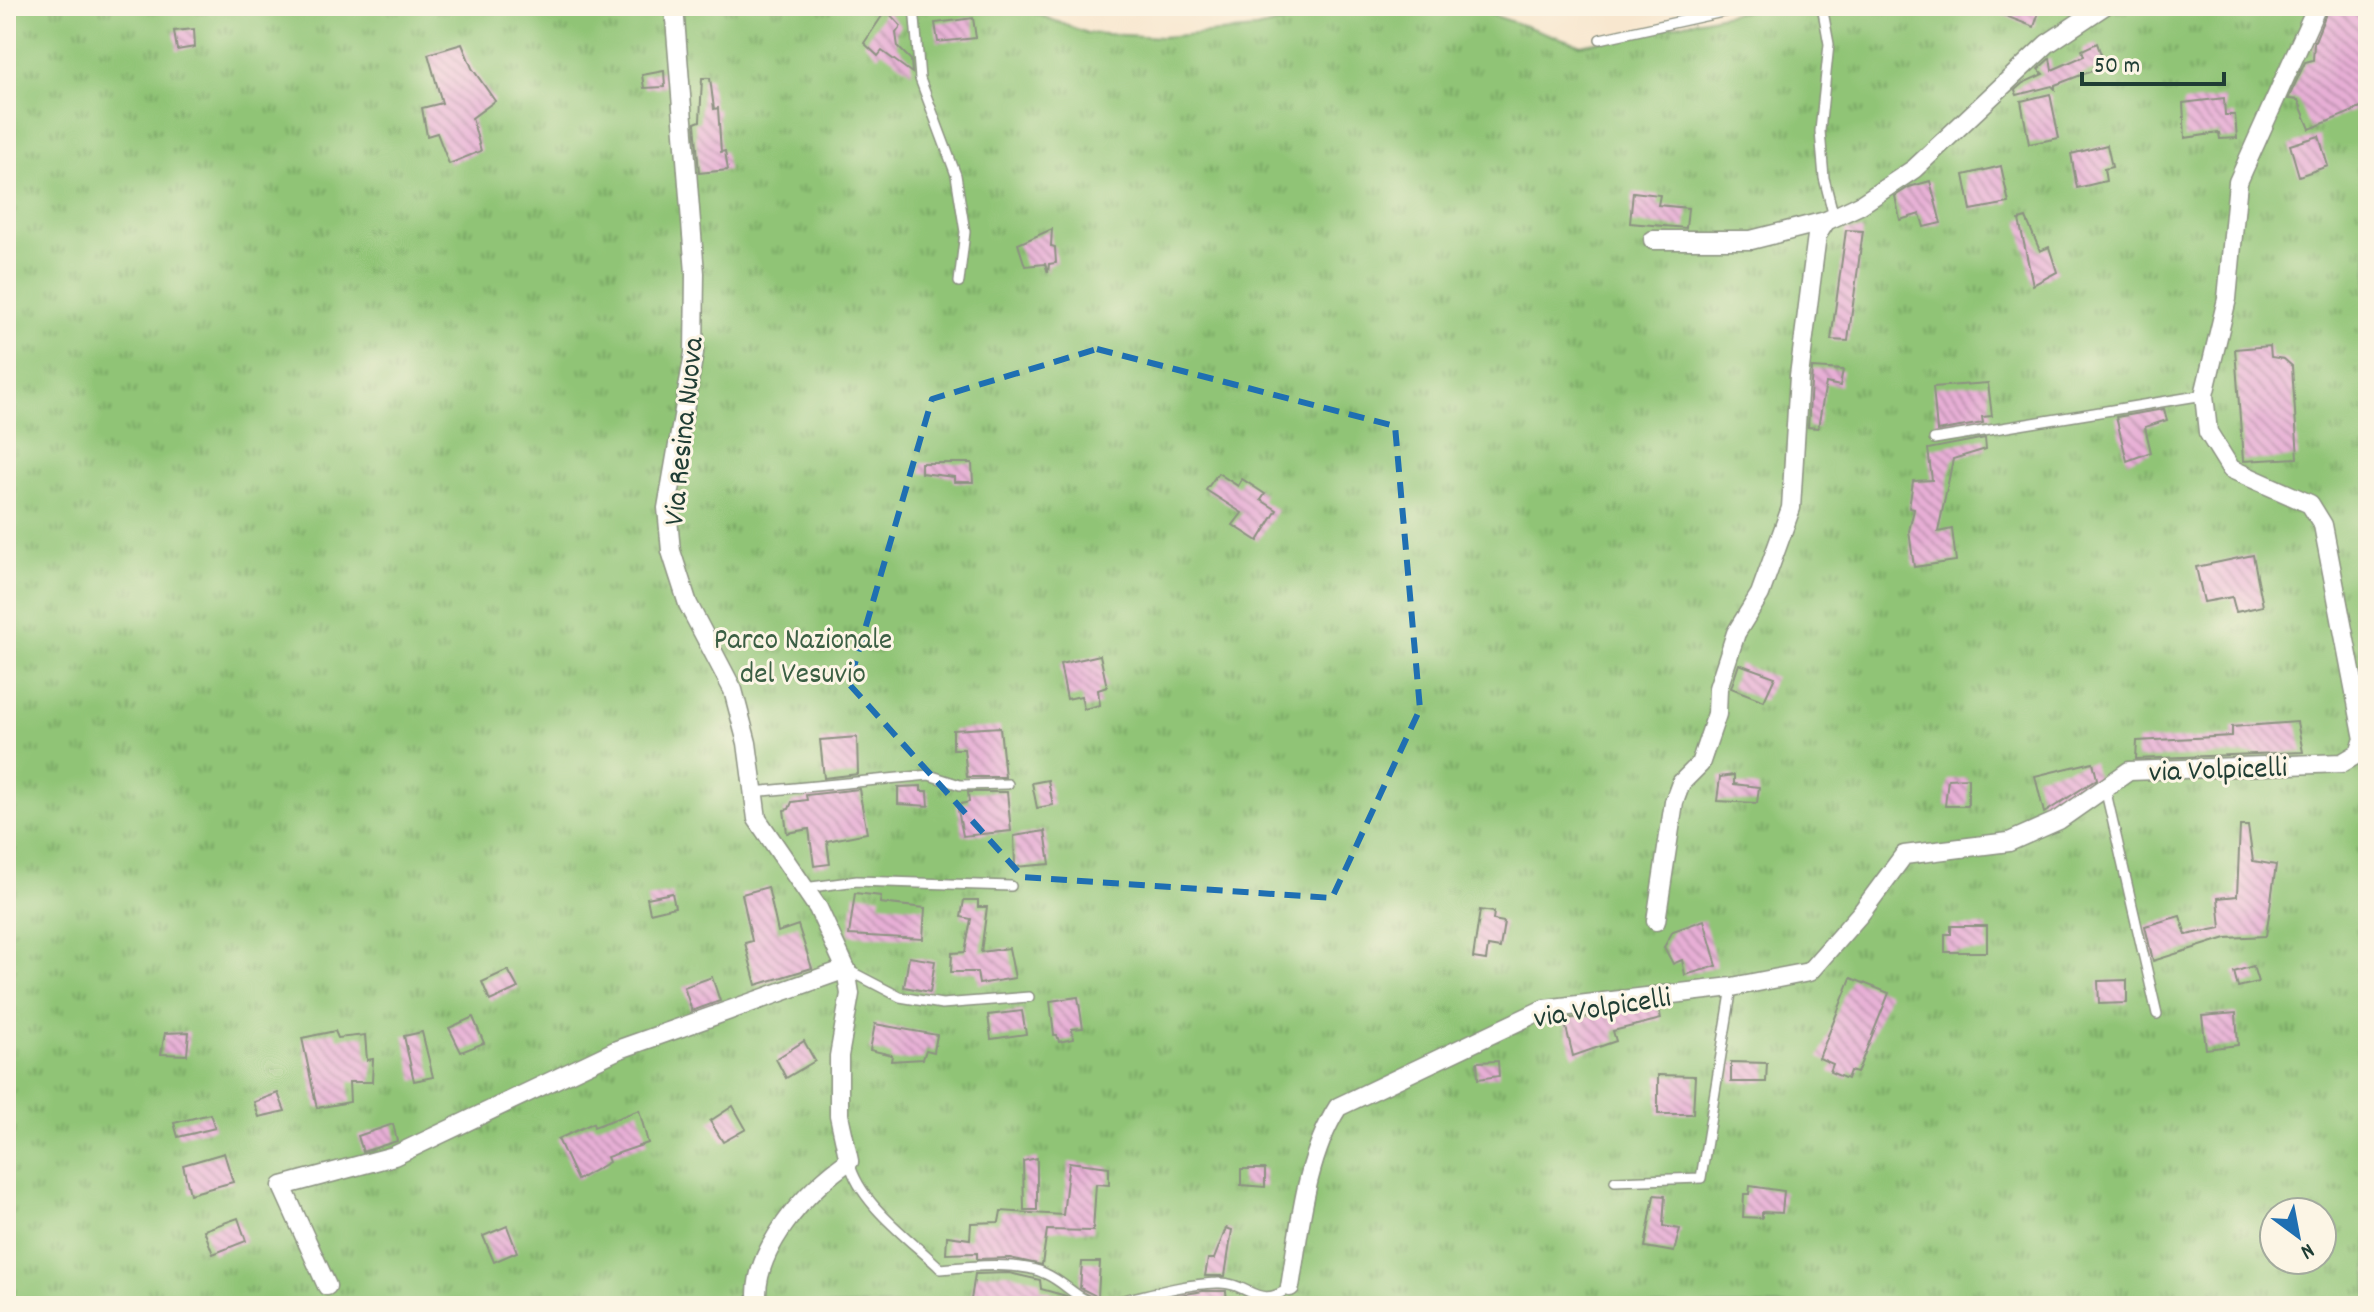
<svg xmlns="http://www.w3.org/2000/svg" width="2374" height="1312" font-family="Dekko,sans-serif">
  <defs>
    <pattern id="park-tufts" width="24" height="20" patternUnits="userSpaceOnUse" patternTransform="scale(2)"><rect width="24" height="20" fill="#90c476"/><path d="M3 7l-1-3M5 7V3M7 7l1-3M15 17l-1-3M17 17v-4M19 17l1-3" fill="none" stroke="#75a062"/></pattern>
    <pattern id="building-back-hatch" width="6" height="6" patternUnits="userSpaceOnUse" patternTransform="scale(2)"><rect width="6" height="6" fill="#e7afd6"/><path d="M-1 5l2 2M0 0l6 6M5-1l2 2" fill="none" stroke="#bb90ae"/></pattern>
  </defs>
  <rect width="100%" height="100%" fill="#fcf5e5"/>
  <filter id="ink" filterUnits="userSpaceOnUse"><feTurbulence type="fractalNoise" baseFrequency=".0125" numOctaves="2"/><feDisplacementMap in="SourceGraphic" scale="16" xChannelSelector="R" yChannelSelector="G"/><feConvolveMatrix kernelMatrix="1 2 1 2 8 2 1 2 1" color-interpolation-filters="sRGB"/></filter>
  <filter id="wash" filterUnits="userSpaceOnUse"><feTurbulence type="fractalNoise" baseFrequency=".006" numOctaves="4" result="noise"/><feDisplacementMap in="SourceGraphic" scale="32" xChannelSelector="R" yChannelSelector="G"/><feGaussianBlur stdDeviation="1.8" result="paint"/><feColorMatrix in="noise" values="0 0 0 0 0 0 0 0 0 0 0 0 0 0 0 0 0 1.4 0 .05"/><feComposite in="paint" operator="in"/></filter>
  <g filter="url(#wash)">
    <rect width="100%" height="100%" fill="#f8e7cf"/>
    <path fill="url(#park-tufts)" stroke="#588055" stroke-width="2" fill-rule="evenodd" d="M6,6h196l6,3c21,-3 85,2 95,-3h713l71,27 75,4 94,-8 95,-23 127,4 103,35 186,-39h601v1300h-2362zM2274,1212h48v48h-48z"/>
    <g id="blocks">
      <g fill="url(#building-back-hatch)">
        <polygon points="1980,6 2041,6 2034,27"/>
        <polygon points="2329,6 2368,6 2368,105 2310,129 2298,100 2288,99 2305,62 2313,60 2314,43"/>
        <polygon points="886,10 901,26 896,33 898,47 911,60 912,73 882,51 878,56 864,43"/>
        <polygon points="973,18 976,38 938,42 935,23"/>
        <polygon points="194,29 195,47 177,50 174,31"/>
        <polygon points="2097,43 2105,66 2055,85 2055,89 2052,86 2017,95 2015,90 2023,83 2043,74 2038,69 2050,58 2052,70 2084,56 2082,50"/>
        <polygon points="462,44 472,68 495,101 472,118 481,151 449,164 437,133 427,136 422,108 442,103 428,54"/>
        <polygon points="664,71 665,87 644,88 642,75"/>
        <polygon points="702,78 710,78 714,109 718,108 721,152 725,151 728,170 699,173 695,123 700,121"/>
        <polygon points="2050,94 2059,138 2029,144 2021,101"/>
        <polygon points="2224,98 2225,115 2235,115 2237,138 2220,139 2219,133 2185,138 2183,103"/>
        <polygon points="2319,136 2328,166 2299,176 2290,145"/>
        <polygon points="2107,145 2112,167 2104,169 2106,181 2077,188 2071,154"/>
        <polygon points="2001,166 2009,203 1971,210 1964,175"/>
        <polygon points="1930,181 1941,223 1924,227 1920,214 1900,220 1895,196 1909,187"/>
        <polygon points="1633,192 1660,195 1658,205 1688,208 1686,228 1630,223"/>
        <polygon points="2026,218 2040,251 2049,247 2057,272 2033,285 2019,220"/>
        <polygon points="1052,229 1051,246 1055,247 1056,263 1049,264 1048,273 1045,264 1025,266 1018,244"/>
        <polygon points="1846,230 1863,231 1848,341 1831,340"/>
        <polygon points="2270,346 2271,357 2284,359 2292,366 2298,458 2243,461 2235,349"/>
        <polygon points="1812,368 1843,370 1840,386 1826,383 1818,428 1808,427"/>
        <polygon points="1988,383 1992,416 1982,417 1983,423 1937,431 1933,387"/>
        <polygon points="2164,409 2167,420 2145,427 2151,452 2127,461 2116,417"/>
        <polygon points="1985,438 1986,449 1953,459 1938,532 1952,529 1956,561 1914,567 1909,531 1914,509 1909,508 1913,481 1932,480 1928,449"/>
        <polygon points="921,463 972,463 973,482 954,482 954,477 921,473"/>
        <polygon points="1218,473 1238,486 1242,479 1265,494 1261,500 1277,510 1258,541 1233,525 1242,513 1206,490"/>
        <polygon points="2253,555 2263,606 2236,612 2232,597 2204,602 2196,567"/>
        <polygon points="1100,655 1107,687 1098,690 1100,705 1084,709 1081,696 1067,699 1060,664"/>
        <polygon points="1739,664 1775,677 1764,701 1731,688"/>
        <polygon points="2297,722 2303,752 2136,759 2137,741 2232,736 2232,727"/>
        <polygon points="1000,727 1005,777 967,777 964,749 953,749 953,730"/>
        <polygon points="857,737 858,774 824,778 820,740"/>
        <polygon points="2093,762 2097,779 2044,813 2035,776"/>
        <polygon points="1734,775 1734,784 1759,787 1757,803 1717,801 1720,777"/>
        <polygon points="1968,778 1968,806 1945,806 1948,779"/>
        <polygon points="1048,780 1053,805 1037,808 1032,783"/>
        <polygon points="921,786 921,791 928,791 929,806 898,804 898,787"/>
        <polygon points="859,789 867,833 827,841 830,864 814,866 809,829 787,833 784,810 789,809 792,802 807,800 806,795"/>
        <polygon points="968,792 1007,792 1011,831 963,836 957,805 969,802"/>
        <polygon points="2240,826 2248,826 2253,861 2276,865 2266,936 2226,938 2153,961 2145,926 2180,916 2186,935 2221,928 2218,898 2237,896"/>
        <polygon points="1045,831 1050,864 1015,867 1014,836"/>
        <polygon points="768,887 778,932 798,925 812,968 756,985 745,943 752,941 742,894"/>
        <polygon points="672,893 675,907 650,913 647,898"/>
        <polygon points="855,893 881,896 880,903 925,908 923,939 849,935"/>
        <polygon points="964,900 978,900 978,907 987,907 981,952 1009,948 1015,978 979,984 977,972 951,972 952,953 965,952 971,919 961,917"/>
        <polygon points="1480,910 1494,912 1493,920 1504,922 1500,948 1488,946 1486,960 1473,958"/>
        <polygon points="1704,920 1717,966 1685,975 1682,960 1673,964 1664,947 1673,931"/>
        <polygon points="1951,926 1987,926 1987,952 1945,952 1945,934 1951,934"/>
        <polygon points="909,957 935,961 930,992 904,987"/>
        <polygon points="2253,966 2258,982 2238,987 2234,972"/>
        <polygon points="508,970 518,988 490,1001 482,982"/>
        <polygon points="712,977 720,1001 692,1011 684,987"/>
        <polygon points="1851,978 1889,993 1857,1073 1850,1071 1847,1079 1830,1072 1833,1064 1819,1058"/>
        <polygon points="2127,980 2127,1003 2099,1004 2098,981"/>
        <polygon points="1078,997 1083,1028 1072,1029 1073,1039 1059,1042 1057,1035 1054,1035 1050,1001"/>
        <polygon points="1659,1008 1661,1019 1613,1031 1616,1041 1573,1056 1564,1019"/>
        <polygon points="1022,1011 1026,1034 991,1039 988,1015"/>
        <polygon points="2236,1013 2238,1045 2206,1049 2202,1016"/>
        <polygon points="473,1017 484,1043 461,1052 449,1028"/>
        <polygon points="875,1024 937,1035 934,1052 926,1050 923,1059 891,1061 892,1055 870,1050"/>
        <polygon points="335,1031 338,1038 365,1035 367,1060 373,1059 372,1082 349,1082 350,1102 317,1108 302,1038"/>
        <polygon points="189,1032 187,1055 161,1054 165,1033"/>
        <polygon points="422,1032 433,1077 414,1081 404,1036"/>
        <polygon points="804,1041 815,1061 786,1078 776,1059"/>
        <polygon points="1498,1061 1499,1076 1478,1079 1477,1062"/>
        <polygon points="1731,1062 1767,1063 1766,1082 1731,1082"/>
        <polygon points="1658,1075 1695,1076 1693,1114 1658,1114"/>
        <polygon points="278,1093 285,1111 259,1117 254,1102"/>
        <polygon points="733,1106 746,1129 723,1142 710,1121"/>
        <polygon points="639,1110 648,1143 607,1157 609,1162 577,1180 558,1139 593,1123 594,1127"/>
        <polygon points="210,1114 215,1128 178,1137 174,1123"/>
        <polygon points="393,1124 397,1141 363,1152 358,1136"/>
        <polygon points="224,1153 233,1182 190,1194 183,1165"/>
        <polygon points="1037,1158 1037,1210 1024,1210 1023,1161"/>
        <polygon points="1069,1162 1109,1167 1109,1185 1096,1184 1093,1231 1047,1230 1042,1265 1010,1258 977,1259 977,1253 946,1254 947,1236 970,1239 971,1223 999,1222 1001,1211 1063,1215"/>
        <polygon points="1241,1169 1265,1169 1265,1187 1241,1185"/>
        <polygon points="1750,1186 1784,1191 1782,1213 1762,1212 1762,1218 1743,1217 1744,1194 1749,1194"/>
        <polygon points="1654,1195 1665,1196 1663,1226 1680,1229 1674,1252 1645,1247"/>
        <polygon points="238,1218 246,1241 213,1254 204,1230"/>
        <polygon points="507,1226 517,1252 494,1262 483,1236"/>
        <polygon points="1226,1228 1232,1230 1225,1276 1205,1276 1208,1259 1214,1259"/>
        <polygon points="1082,1262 1100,1262 1098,1297 1080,1288"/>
        <polygon points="1009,1273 1040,1280 1041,1289 1066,1296 1081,1306 970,1306 975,1274"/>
        <polygon points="1203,1291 1226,1291 1227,1301 1218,1306 1164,1306 1163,1298"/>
      </g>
    </g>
  </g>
  <g filter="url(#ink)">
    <use href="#blocks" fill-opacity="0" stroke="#8c9282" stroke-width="2"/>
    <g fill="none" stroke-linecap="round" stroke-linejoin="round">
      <defs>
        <g id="service">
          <polyline points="914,6 920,79 956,175 965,232 959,282"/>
          <polyline points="1822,6 1829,44 1820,131 1824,178 1834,217"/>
          <polyline points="1600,39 1750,6"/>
          <polyline points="1934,439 2204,395"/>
          <polyline points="2105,788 2157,1014"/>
          <polyline points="753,792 929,775 960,785 1008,784"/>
          <polyline points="804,888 857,881 1011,886"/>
          <polyline points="848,970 900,997 942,1004 1029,997"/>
          <path d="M849,1161c10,43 61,78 92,108 28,-3 80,-8 105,5 20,9 32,27 54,31 38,-7 79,-21 117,-22 31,-2 41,29 73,4"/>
          <polyline points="1615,1181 1701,1178 1732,987"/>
        </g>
        <g id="minor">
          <path d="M674,6l21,267 -1,80 -27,155 4,43 17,53 45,86 14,53 10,76 61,89 28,61 4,25 -11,62v59l10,46c-41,27 -100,92 -91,145"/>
          <polyline points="1653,240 1751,240 1826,221"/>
          <polyline points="1656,921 1674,802 1681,783 1700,764 1717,714 1718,688 1736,633 1760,594 1791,508 1799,376 1817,235 1826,221 1860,205 1914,169 2047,44 2104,6"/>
          <polyline points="327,1286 282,1186 394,1156 617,1050 846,969"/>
          <path d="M1290,1287c10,-60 15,-128 48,-180l206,-98 188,-22 77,-15 52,-59 43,-58 105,-13 50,-22 70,-49 213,-8 17,-10 5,-14 -41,-214 -13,-21 -79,-35 -23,-37 -4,-37 23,-96 11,-117 79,-176"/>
        </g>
      </defs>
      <use href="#service" stroke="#8c9282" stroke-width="12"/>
      <use href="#minor" stroke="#8c9282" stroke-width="21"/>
      <use href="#service" stroke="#fff" stroke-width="9"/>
      <use href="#minor" stroke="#fff" stroke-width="18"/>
    </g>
  </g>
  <path fill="none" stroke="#1f6fb2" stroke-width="6" stroke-dasharray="16 10" stroke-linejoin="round" d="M1097,349l298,77 25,283 -88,189 -309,-21 -174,-193 83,-285z"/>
  <g text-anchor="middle" stroke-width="6" stroke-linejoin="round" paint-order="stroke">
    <g font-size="30" fill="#1f3d34" stroke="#fcf5e5">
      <text transform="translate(682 431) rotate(-84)" y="10">Via Resina Nuova</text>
      <text transform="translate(2218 768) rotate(-2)" y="10">via Volpicelli</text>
      <text transform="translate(1602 1006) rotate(-9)" y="10">via Volpicelli</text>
    </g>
    <g font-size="30" fill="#3b5f44" stroke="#fcf5e5">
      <text x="803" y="648">Parco Nazionale<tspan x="803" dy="34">del Vesuvio</tspan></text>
    </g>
  </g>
  <rect width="2374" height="1312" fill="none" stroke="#fcf5e5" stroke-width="32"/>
  <g transform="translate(2298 1236) rotate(148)"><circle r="38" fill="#fcf5e5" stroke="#a4ab9e" stroke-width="2"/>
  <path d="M0-6L14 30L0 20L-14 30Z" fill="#1f6fb2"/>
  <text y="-12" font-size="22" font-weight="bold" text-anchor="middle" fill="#1f3d34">N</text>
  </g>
  <path d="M2082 72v12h142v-12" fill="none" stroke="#1f3d34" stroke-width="4"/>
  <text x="2094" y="72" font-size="24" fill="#1f3d34" stroke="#fcf5e5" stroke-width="6" paint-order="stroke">50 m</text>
</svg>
